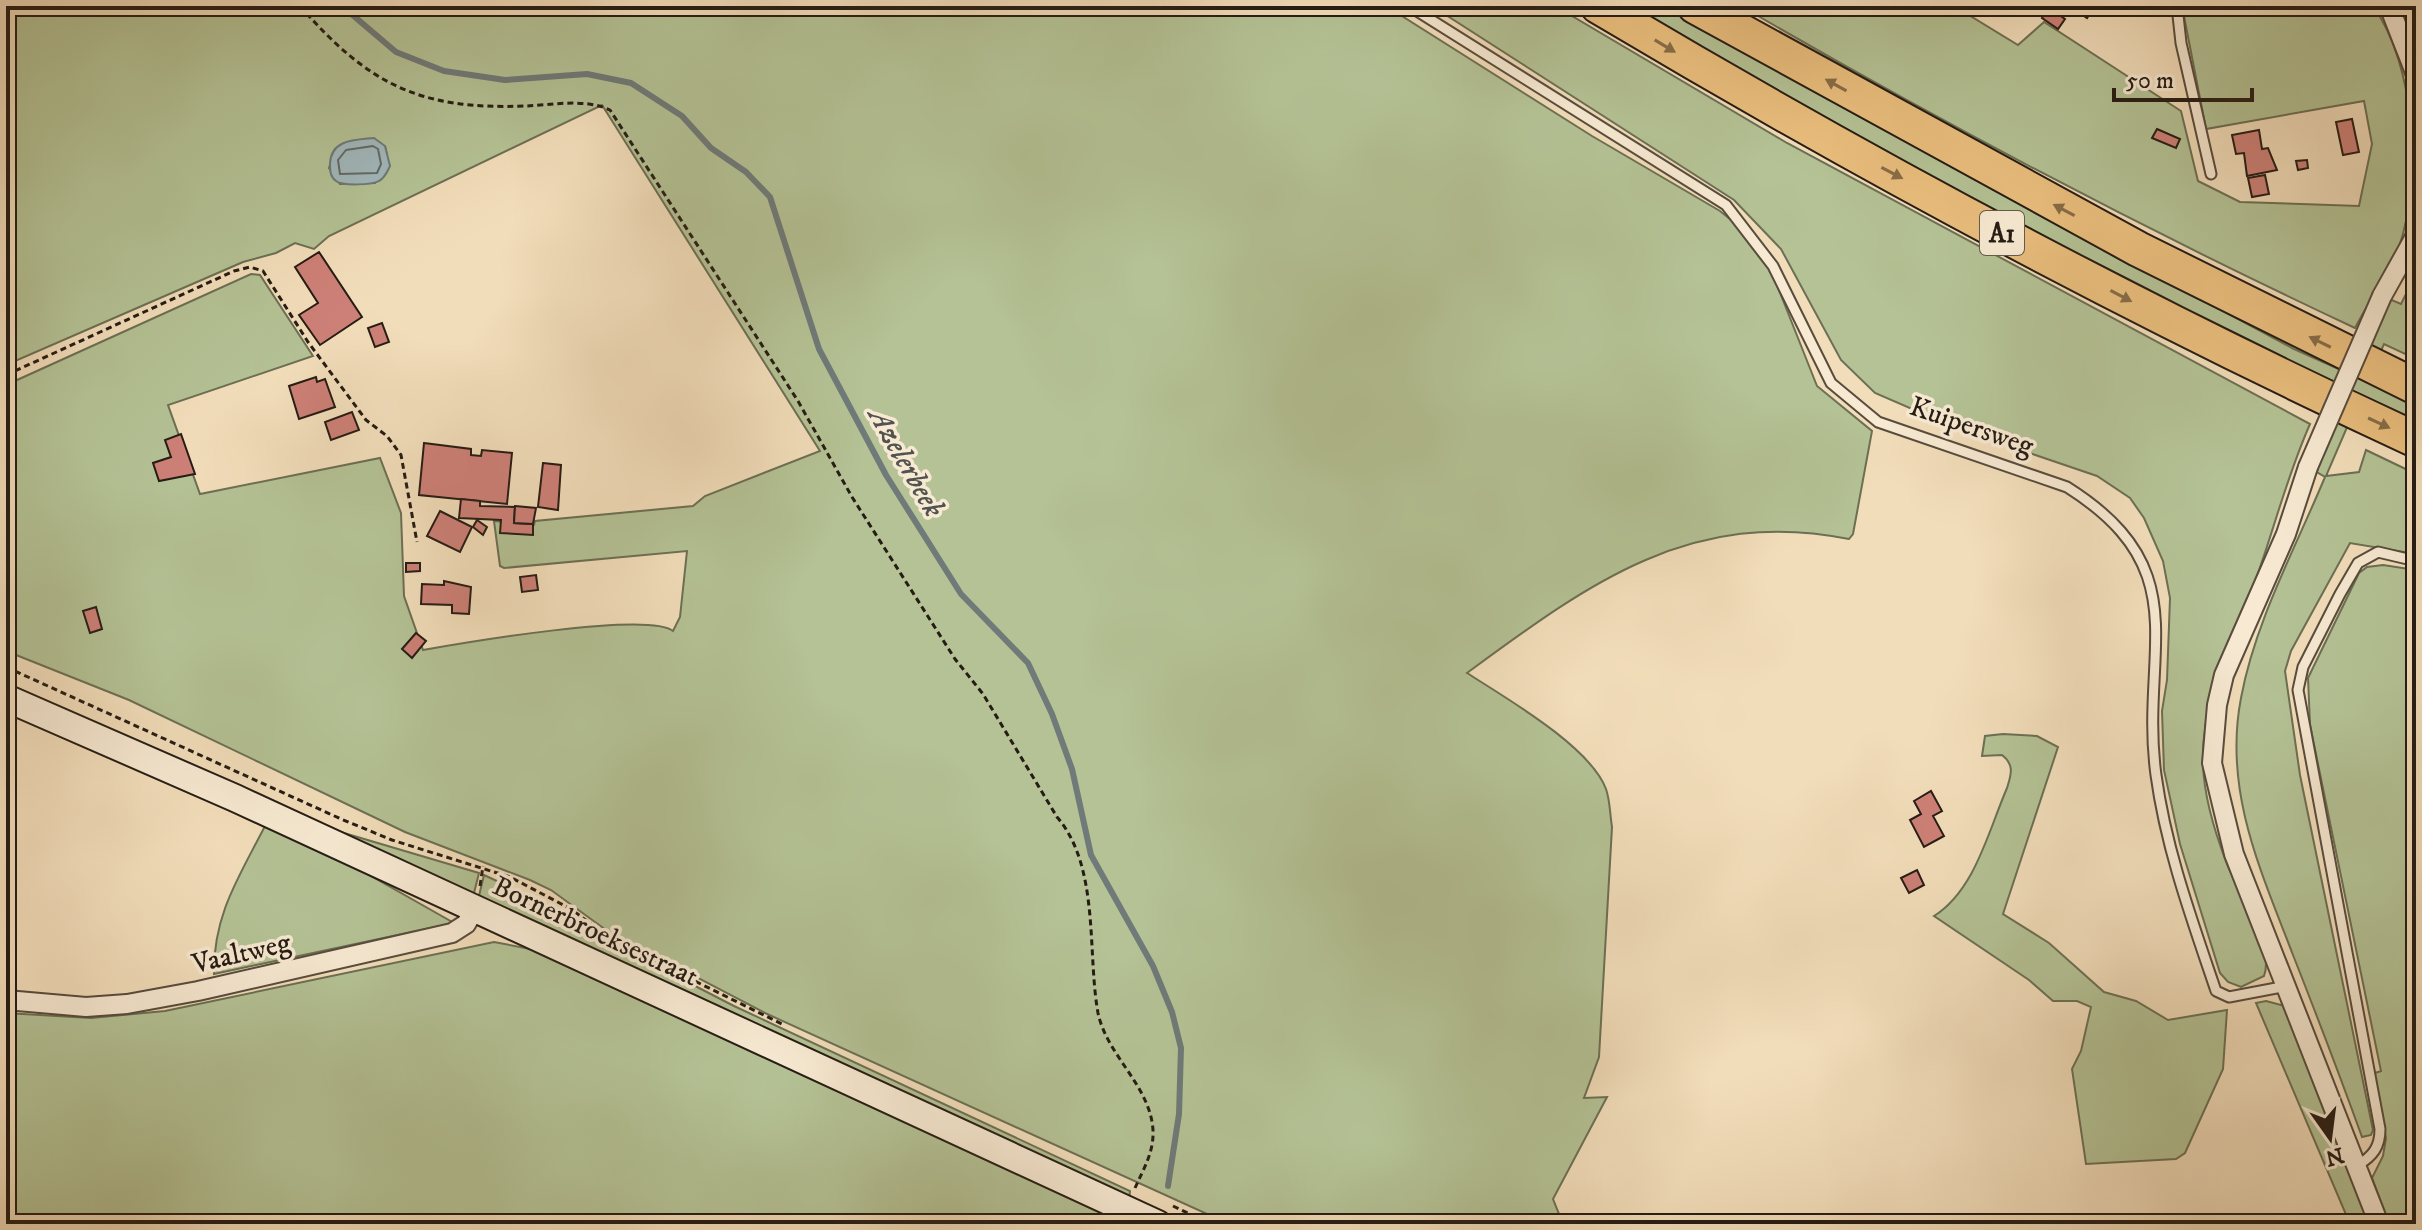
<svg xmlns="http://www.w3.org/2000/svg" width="2422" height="1230" font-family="'IM FELL DW Pica',serif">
  <rect width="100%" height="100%" fill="#f2ddba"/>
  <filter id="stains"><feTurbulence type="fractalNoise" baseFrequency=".0025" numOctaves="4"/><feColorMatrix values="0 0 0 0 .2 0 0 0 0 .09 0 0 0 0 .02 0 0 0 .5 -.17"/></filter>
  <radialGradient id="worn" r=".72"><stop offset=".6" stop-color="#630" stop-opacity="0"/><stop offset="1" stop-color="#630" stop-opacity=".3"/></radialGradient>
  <g fill="#b4c295" stroke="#6c6f54" stroke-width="2" fill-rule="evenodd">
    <path d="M6,6h1380l206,130 128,75 16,13 35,46 46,116 55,45 -19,103 -4,5c-158,-32 -261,45 -382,134 37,24 123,73 139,116 4,11 4,26 6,38l-13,230 -15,41 23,-1 -54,102 10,25h-334l-464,-211 -159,-83 -55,-40 -21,-10 -125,-48 -276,-132 -123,-49v-266l245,-111 9,1 53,81 -145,49 32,89 180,-36 21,55 3,83 19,54c40,-7 225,-39 250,-19l7,-14 7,-66 -183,17 -4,-2 -6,-45 40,4 1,-4 158,-15 12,-10 115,-45 -218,-346 -273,131 -15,13 -19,-6 -19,10 -33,9 -237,103zM385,146l2,9 -12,28 -35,1 -11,-16 6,-19z"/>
    <path d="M1432,6h123l232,137 523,281c-23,52 -35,102 -54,155 -23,61 -55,117 -53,185 1,33 12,69 24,100 11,28 48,83 37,112l-23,11 -13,-5 -8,-9 -40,-129 -16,-74 -2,-59 5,-31 3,-82 -7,-37 -19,-43 -14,-20 -33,-22 -141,-48 -81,-35 -34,-33 -60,-111 -47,-49z"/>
    <path d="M1622,6h46l196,112 430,231 60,27 33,-78 14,6 15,-30v85l-32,-15 -17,38 49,24v17l-56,-26 -34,79 33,-4 7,-22 50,24v80l-66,-11 -59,108 -6,20 15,104 73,355 -2,5 -9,2c-22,-61 -45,-121 -69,-182 -32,-84 -70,-164 -52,-257 14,-76 54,-149 84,-221l-10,-6 32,-79 -322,-161z"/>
    <path d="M1741,6h213l64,39 26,-23 137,89 17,70 42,21 119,4 13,-62 -8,-43 -158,28 -24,-123h191c43,60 49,173 26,241 -12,28 -30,54 -44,81 -209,-98 -414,-205 -614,-322z"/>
    <polygon points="2383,565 2416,570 2416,1171 2411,1173 2416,1224 2389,1224 2372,1178 2383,1156 2386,1138 2372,1074 2381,1071 2310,725 2308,678 2359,573 2367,567"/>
    <path d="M2003,734l34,2 21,11 -55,167 46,29 55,49 32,9 32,19 59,-10 -4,59 -38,84 -9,6 -90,5 -14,-95 9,-18 10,-44 -14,-6h-24l-24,-21 -95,-64c41,-26 54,-84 73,-128 4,-13 8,-23 -5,-33l-20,1 3,-20z"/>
    <polygon points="317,825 479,873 473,897"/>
    <path d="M265,826l90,41 99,56 -240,51c-1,-59 25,-97 51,-148z"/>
    <polygon points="484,875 559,910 590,932 734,1006 1130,1191 1129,1200 478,900"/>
    <polygon points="494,942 541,951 1105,1211 1118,1224 6,1224 6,1013 91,1018 165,1011"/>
    <polygon points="2266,1001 2285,1006 2371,1224 2350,1224 2256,1003"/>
  </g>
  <path fill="#a1b8bc" stroke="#6f7a79" stroke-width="2" d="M374,138l11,8 5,20c-3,6 -5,12 -11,15 -7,4 -37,5 -43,0 -6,-4 -6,-11 -6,-17 1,-25 25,-24 44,-26z"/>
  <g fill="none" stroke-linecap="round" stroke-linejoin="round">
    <polygon stroke="#636a68" stroke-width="2" points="373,146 378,149 381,164 377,173 340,174 338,160 346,150"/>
    <polyline stroke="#6f7a79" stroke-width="6" points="342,6 396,52 444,71 505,80 587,74 631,83 682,116 711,148 746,172 770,197 819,349 886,475 961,594 1028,663 1052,714 1072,769 1091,855 1153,966 1172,1012 1181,1048 1179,1114 1168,1186"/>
  </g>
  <g fill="#cd8077" stroke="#251c14" stroke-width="2">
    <polygon points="2070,6 2095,6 2087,18"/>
    <polygon points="2049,8 2065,19 2058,29 2042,18"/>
    <polygon points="2352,119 2359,152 2343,155 2336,122"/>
    <polygon points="2157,129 2180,139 2176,148 2152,138"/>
    <polygon points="2259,130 2262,149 2268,148 2277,170 2247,176 2244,153 2236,154 2232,135"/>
    <polygon points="2307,160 2308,168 2298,170 2296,161"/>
    <polygon points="2265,175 2269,194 2252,197 2248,178"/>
    <polygon points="319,252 362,317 320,345 299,315 318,303 295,267"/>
    <polygon points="382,323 389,342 375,347 368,328"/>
    <polygon points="316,377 317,382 325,379 335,407 299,419 289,386"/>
    <polygon points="352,412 359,430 331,440 325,422"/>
    <polygon points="181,434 195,474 159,481 153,463 171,457 165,440"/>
    <polygon points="424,443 471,449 471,455 481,456 482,450 512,453 507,504 419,495"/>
    <polygon points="543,463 561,465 558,510 538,507"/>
    <polygon points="461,499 480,501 480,506 515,507 514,523 533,524 533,535 500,533 501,520 459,518"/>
    <polygon points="515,506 536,508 533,524 514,523"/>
    <polygon points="440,511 472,527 460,552 427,536"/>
    <polygon points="477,520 487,527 483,535 473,527"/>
    <polygon points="406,563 420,563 420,571 406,572"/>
    <polygon points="536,575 538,590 522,592 520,577"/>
    <polygon points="444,581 471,587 469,614 452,613 452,605 421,604 422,584 444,585"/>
    <polygon points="96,607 102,629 90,633 83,611"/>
    <polygon points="416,633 426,641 412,658 402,649"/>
    <polygon points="1931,791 1942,811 1933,816 1944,836 1924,847 1910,820 1921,814 1914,801"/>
    <polygon points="1917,870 1924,885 1909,893 1901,878"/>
  </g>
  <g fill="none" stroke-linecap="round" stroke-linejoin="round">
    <defs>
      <g id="service">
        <path d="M1409,6l317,199 47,61 58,117 47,39 189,65c133,84 72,163 89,288 10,74 36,145 60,216l13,6 58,-11"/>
        <polyline points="2177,6 2181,43 2211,174"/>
        <path d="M2358,1165c15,-9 22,-18 22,-36l-82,-439 5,-23 37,-73 18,-31 20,-11 38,9"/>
      </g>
      <g id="minor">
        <polyline points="2389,6 2416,75"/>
        <polyline points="2382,296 2416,235"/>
        <polyline points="2308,467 2286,534 2224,675 2217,705 2212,763 2234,854 2379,1224"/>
        <polyline points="6,1000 86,1007 127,1004 198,991 452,933 466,924 475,909"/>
      </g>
      <polyline id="secondary" points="6,698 235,798 1158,1224"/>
      <g id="motorway">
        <path d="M1598,6c265,158 538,304 818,434"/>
        <polyline points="1695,6 2138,249 2416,387"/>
      </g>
    </defs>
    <use href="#service" stroke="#584c3e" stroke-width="13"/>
    <use href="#minor" stroke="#584c3e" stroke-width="22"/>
    <use href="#secondary" stroke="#251c14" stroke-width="30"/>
    <use href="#motorway" stroke="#251c14" stroke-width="38"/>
    <g stroke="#251c14" stroke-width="3" stroke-dasharray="6 4" stroke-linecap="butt">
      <path d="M300,6c69,79 120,104 225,100 27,-1 60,-8 85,4l188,291 54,96 103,162 28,35 74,123c43,50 30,136 41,196 9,43 52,72 55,117 1,22 -9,38 -18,58"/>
      <polyline points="6,375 234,271 250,267 263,271 308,342 366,420 387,436 401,455 417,542"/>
      <polyline points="6,667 341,819 392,840 510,877 571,909 607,936 646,957 782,1024"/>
      <polyline points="480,886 483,866"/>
      <polyline points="1173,1206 1211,1224"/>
    </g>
    <use href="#service" stroke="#f7e9d2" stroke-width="9"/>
    <use href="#minor" stroke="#f7e9d2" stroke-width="18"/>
    <use href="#secondary" stroke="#f7e9d2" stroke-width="26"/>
    <use href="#motorway" stroke="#e9be7d" stroke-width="34"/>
    <defs>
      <polyline id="minor-bridge" points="2308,467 2382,296"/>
    </defs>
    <use href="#minor-bridge" stroke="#584c3e" stroke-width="22" stroke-linecap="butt"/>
    <use href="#minor-bridge" stroke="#f7e9d2" stroke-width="18"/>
  </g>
  <defs><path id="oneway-solid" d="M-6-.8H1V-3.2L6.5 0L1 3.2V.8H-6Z" transform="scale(2)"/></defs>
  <g fill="#876d48">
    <use href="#oneway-solid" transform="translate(1665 46) rotate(31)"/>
    <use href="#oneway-solid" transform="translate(1836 85) rotate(-151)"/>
    <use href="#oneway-solid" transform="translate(1892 173) rotate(28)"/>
    <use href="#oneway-solid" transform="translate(2064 210) rotate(-152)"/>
    <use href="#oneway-solid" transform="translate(2121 296) rotate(28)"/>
    <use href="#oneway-solid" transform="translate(2320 342) rotate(-154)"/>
    <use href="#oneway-solid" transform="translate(2379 423) rotate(25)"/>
  </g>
  <g text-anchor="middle" stroke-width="7" stroke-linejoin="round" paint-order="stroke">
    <rect fill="#f7e9d2" stroke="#645a4d" stroke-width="2" x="1980" y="211" width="44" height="44" rx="6"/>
    <g font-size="26" font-weight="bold" fill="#251c14">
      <text x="2002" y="242">A1</text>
    </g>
    <g font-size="28" fill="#251c14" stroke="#f7e9d2">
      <text transform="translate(1972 425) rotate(19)" y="10">Kuipersweg</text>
      <text transform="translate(596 930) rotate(25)" y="10">Bornerbroeksestraat</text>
      <text transform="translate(241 952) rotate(-13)" y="10">Vaaltweg</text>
    </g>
    <g font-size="30" font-style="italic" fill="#50534f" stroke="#f7e9d2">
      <text transform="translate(907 462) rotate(60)" y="10">Azelerbeek</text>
    </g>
  </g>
  <rect width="2422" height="1230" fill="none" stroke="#f2ddba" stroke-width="32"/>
  <rect x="8" y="8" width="2406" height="1214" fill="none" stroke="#251c14" stroke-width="4"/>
  <rect x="16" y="16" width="2390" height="1198" fill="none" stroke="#251c14" stroke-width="2"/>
  <g transform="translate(2330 1138) rotate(166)" stroke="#f7e9d2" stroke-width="6" paint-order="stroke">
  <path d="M0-6L14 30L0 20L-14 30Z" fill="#251c14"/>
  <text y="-12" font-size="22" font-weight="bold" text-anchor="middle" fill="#251c14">N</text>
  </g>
  <path d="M2114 88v12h138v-12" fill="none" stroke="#251c14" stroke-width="4"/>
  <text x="2126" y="88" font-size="24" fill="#251c14" stroke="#f7e9d2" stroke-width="6" paint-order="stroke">50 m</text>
  <rect width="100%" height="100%" filter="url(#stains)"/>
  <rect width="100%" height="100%" fill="url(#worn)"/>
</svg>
